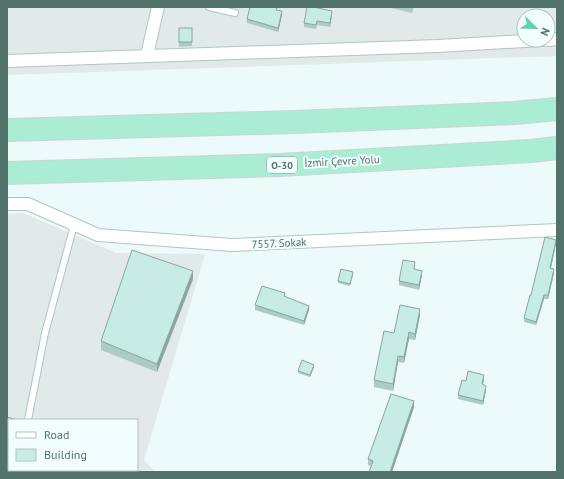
<svg xmlns="http://www.w3.org/2000/svg" width="564" height="479" font-family="'PT Sans',sans-serif">
  <rect width="100%" height="100%" fill="#ecfafa"/>
  <g fill="#e1eae8" fill-rule="evenodd">
    <path d="M7,7h550v49l-550,19zM524,16h24v24h-24z"/>
    <path d="M23,213l93,40 89,1 -61,206 11,12h-148v-258zM9,420h128v50h-128z"/>
  </g>
  <g fill="none" stroke-linecap="round" stroke-linejoin="round">
    <defs>
      <g id="lane">
        <polyline points="209,7 235,13"/>
        <polyline points="28,420 45,333 74,225"/>
        <polyline points="19,472 19,470"/>
      </g>
      <g id="street">
        <polyline points="548,40 557,39"/>
        <polyline points="147,55 158,7"/>
        <polyline points="7,61 438,46 542,40"/>
        <polyline points="7,204 28,204 98,235 232,245 557,230"/>
      </g>
      <g id="highway">
        <polyline points="7,130 295,122 514,113 557,109"/>
        <polyline points="7,173 280,165 531,151 557,148"/>
      </g>
    </defs>
    <use href="#lane" stroke="#adc7c1" stroke-width="8"/>
    <use href="#street" stroke="#adc7c1" stroke-width="14"/>
    <use href="#highway" stroke="#cbd5d2" stroke-width="24"/>
    <use href="#lane" stroke="#fff" stroke-width="6"/>
    <use href="#street" stroke="#fff" stroke-width="12"/>
    <use href="#highway" stroke="#abecd4" stroke-width="22"/>
  </g>
  <g fill="#abcbc3">
    <polygon points="250,7 278,7 277,10 282,15 278,32 247,23 247,19"/>
    <polygon points="387,7 414,7 412,13"/>
    <polygon points="332,15 330,27 317,25 316,29 304,27 304,23"/>
    <polygon points="179,28 192,28 192,46 179,47"/>
    <polygon points="556,244 551,268 554,273 548,299 544,299 536,325 524,322 524,318 531,295"/>
    <polygon points="415,267 415,269 422,275 419,290 399,285 399,281"/>
    <polygon points="353,275 350,286 338,283 338,281"/>
    <polygon points="193,279 157,372 101,350 101,341"/>
    <polygon points="255,305 309,310 304,325 255,310"/>
    <polygon points="420,315 415,340 409,339 404,363 398,362 393,391 374,387 374,380 394,333"/>
    <polygon points="314,367 310,377 298,373 298,371"/>
    <polygon points="484,379 483,385 486,390 483,405 458,399 458,395"/>
    <polygon points="414,407 392,472 369,472 371,466 368,465 368,459"/>
    <polygon points="7,417 9,420 9,446 7,446"/>
  </g>
  <g fill="#8ba59f">
    <polygon points="282,11 282,15 278,32 278,28"/>
    <polygon points="332,11 332,15 330,27 330,23"/>
    <polygon points="556,240 556,244 550,272 550,268"/>
    <polygon points="554,269 554,273 548,299 548,295"/>
    <polygon points="193,271 193,279 157,372 157,364"/>
    <polygon points="422,271 422,275 419,290 419,285"/>
    <polygon points="544,295 544,299 536,325 536,322"/>
    <polygon points="309,306 309,310 304,325 304,321"/>
    <polygon points="420,309 420,315 415,340 415,334"/>
    <polygon points="409,332 409,339 404,363 404,357"/>
    <polygon points="398,356 398,362 393,391 393,384"/>
    <polygon points="314,365 314,367 310,377 310,375"/>
    <polygon points="484,375 484,379 482,389 482,384"/>
    <polygon points="486,386 486,390 483,405 483,401"/>
    <polygon points="414,401 414,407 392,472 390,472"/>
  </g>
  <g fill="#c7ece3" stroke="#8ba59f">
    <polygon points="250,7 277,7 276,10 282,11 278,28 247,19"/>
    <polygon points="307,7 313,7 332,11 330,23 317,21 316,25 304,23"/>
    <rect x="179" y="28" width="13" height="14"/>
    <polygon points="545,237 556,240 550,268 554,269 548,295 544,295 536,322 524,318 530,295 531,295"/>
    <polygon points="132,250 193,271 157,364 101,341"/>
    <polygon points="403,260 415,262 414,269 422,271 419,285 399,281"/>
    <polygon points="341,269 353,272 350,284 338,281"/>
    <polygon points="262,286 285,293 284,296 309,306 304,321 255,305"/>
    <polygon points="400,305 420,309 415,334 409,332 404,357 398,356 393,384 374,380 384,331 394,333"/>
    <polygon points="302,360 314,365 310,375 298,371"/>
    <polygon points="468,371 484,375 482,384 486,386 483,401 458,395 462,380 466,381"/>
    <polygon points="391,394 414,401 390,472 369,472 373,461 368,459"/>
    <polygon points="7,417 18,420 9,420 9,440 7,439"/>
    <polygon points="58,470 130,470 133,472 57,472"/>
  </g>
  <g text-anchor="middle" stroke-width="4" stroke-linejoin="round" paint-order="stroke">
    <rect fill="#f2fdfd" stroke="#819c95" stroke-width="1" x="267" y="157" width="30" height="16" rx="3"/>
    <g font-size="10" font-weight="bold" fill="#517369">
      <text x="282" y="169">O-30</text>
    </g>
    <g font-size="11" fill="#517369" stroke="#f2fdfd">
      <text transform="translate(342 161) rotate(-3)" y="4">İzmir Çevre Yolu</text>
      <text transform="translate(279 243) rotate(-3)" y="4">7557. Sokak</text>
    </g>
  </g>
  <rect width="564" height="479" fill="none" stroke="#517369" stroke-width="16"/>
  <rect x="8" y="419" width="130" height="52" fill="#f2fdfd" stroke="#b2c6c2"/>
  <rect x="16" y="432" width="20" height="6" fill="#ffffff" stroke="#b2c6c2"/>
  <text x="44" y="439" font-size="12" fill="#517369">Road</text>
  <rect x="16" y="449" width="20" height="12" fill="#c7ece3" stroke="#b2c6c2"/>
  <text x="44" y="459" font-size="12" fill="#517369">Building</text>
  <g transform="translate(536 28) rotate(113)"><circle r="19" fill="#f2fdfd" stroke="#b2c6c2"/>
  <path d="M0-3L7 15L0 10L-7 15Z" fill="#61d4a5"/>
  <text y="-6" font-size="11" font-weight="bold" text-anchor="middle" fill="#517369">N</text>
  </g>
</svg>
